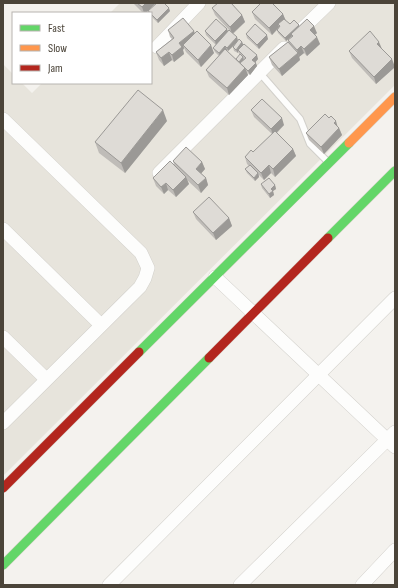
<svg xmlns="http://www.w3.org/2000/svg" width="398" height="588" font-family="'Sofia Sans Condensed',sans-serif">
  <rect width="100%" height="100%" fill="#f4f2ee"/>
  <polygon fill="#e7e4dc" points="120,3 395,3 395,85 3,476 3,64 13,74 13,83 22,83 32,93 42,83 151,83 151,13 110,13"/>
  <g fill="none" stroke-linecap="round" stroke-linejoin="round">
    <defs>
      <polyline id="lane" points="259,72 300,119 310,144 328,162"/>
      <g id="street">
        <polyline points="297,34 329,3"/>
        <polyline points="157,47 199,3"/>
        <polyline points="3,119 141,253 148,268 145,278 140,287 3,423"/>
        <polyline points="159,173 284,48"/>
        <polyline points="3,229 101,325"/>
        <polyline points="215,277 395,447"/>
        <polyline points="3,337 46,379"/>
        <polyline points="109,585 395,298"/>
        <polyline points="240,585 395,432"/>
        <polyline points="362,585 395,550"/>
      </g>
      <g id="fast">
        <polyline points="328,238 395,171"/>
        <polyline points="139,352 349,143"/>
        <polyline points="3,565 209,358"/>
      </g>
      <polyline id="slow" points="349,143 395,97"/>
      <g id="jam">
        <polyline points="209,358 328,238"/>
        <polyline points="3,488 139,352"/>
      </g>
    </defs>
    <use href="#lane" stroke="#d2d0cb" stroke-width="8"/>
    <use href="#street" stroke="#d2d0cb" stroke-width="14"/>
    <use href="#fast" stroke="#d3cfc5" stroke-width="10"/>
    <use href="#slow" stroke="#d3cfc5" stroke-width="10"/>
    <use href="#jam" stroke="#d3cfc5" stroke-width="10"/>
    <use href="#lane" stroke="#fdfdfc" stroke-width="6"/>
    <use href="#street" stroke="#fdfdfc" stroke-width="13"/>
    <use href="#fast" stroke="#63d668" stroke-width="9"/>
    <use href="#slow" stroke="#ff974d" stroke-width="9"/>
    <use href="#jam" stroke="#b3261e" stroke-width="9"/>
  </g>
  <g fill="#bfbcb8" fill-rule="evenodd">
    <polygon points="133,3 156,3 146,13 143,13"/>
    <path d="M212,8l30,7 3,7 -12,12 4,3 1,4 4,1 1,3 15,14 -3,3 2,4 -7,9 -3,-3 1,3 -19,20 -20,-18 -3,-7 13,-14 -4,-4 -2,-4 6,-7 -3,4 -10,-10 -1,-4 22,-2 1,2 1,-1 -14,-15zM236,44l-3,3 1,4 4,2v-1l2,3 -4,4 -10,-8 1,-1 1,1z"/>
    <polygon points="148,11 170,11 158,23 151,16 151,13 149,13"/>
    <polygon points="252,12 283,14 285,20 290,24 299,25 299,26 317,33 315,35 320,44 307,56 304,53 299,57 299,56 300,60 282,76 272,65 269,57 288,42 288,40 292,36 286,41 278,33 277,30 272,35 255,19"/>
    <polygon points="168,30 194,31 195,34 214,53 201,67 186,52 184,48 183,50 184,54 174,62 172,60 164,66 159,60 156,52 172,39 170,37"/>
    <polygon points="246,34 268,39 259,49 247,38"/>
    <polygon points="382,49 395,67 376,84 352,58 349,51"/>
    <polygon points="251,110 284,125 277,133 293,149 296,156 275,177 271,173 264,180 259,175 259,177 255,181 247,173 245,169 249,166 247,164 245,157 253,152 272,134 254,117"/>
    <polygon points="329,118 339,128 342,135 324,154 309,140 306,133"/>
    <polygon points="167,121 125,173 99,153 95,142"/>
    <polygon points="173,161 202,162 205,169 201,173 206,178 208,185 201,193 187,180 189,184 176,197 168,190 164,194 156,186 153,178 174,165"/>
    <polygon points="261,184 275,185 276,189 273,191 274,195 270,198 262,188"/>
    <polygon points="193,212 229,218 232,226 216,240 196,219"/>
  </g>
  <g fill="#9b9996">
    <polygon points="146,3 156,3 146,13 144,13 142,7"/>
    <polygon points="169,8 170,11 158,23 157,20"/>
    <polygon points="283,14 286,21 278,24 279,27 272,35 269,28"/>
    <polygon points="242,15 245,22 232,34 230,27"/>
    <polygon points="299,25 300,28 291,34 292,36 286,41 285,38"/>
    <polygon points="314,26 317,33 312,37 310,30"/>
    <polygon points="227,29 228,32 216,45 215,41"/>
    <polygon points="194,31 196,38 183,45 184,48 183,50 184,54 174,62 172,55 179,43"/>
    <polygon points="267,35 268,39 259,49 257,45"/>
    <polygon points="237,37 238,41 228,51 227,48"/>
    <polygon points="317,37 320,44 307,56 304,49"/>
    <polygon points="242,42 244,46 238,50 238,53 236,50"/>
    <polygon points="379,42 382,49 377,44"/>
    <polygon points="211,45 214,53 201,67 198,60"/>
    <polygon points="225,46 227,50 220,57 219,53"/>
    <polygon points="301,46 304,53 299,57 297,50"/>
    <polygon points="169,52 172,60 164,66 161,58"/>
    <polygon points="298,53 300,60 282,76 279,69"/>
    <polygon points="257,55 258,59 254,64 252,60"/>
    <polygon points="243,57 244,61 241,64 238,62"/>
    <polygon points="392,59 395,67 376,84 374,77"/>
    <polygon points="256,63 257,66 250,75 248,71"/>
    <polygon points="245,68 248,75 229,95 227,88"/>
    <polygon points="163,110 167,121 125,173 121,163"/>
    <polygon points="282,118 284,125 273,136 271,129"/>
    <polygon points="336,121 338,128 334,123"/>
    <polygon points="339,128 342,135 324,154 321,147"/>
    <polygon points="293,149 296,156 275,177 273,169"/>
    <polygon points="202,162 205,169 199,176 196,169"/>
    <polygon points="269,165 271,173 264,180 261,173"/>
    <polygon points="258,173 259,177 255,181 254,178"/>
    <polygon points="186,177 189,184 176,197 173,190"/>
    <polygon points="206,178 208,185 201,193 198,185"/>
    <polygon points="166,183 168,190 164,194 161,187"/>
    <polygon points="275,185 276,189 273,191 274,195 270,198 269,194 271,189"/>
    <polygon points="229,218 232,226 216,240 213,233"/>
  </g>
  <g fill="#dedbd6" stroke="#9b9996">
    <polygon points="137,3 146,3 142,7"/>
    <polygon points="157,3 164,3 169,8 157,20 151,14 151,13 148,11"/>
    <polygon points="218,3 231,3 242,15 230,27 212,8"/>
    <polygon points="261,3 272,3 283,14 269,28 252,12"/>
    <polygon points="183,18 194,31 179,43 182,47 172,55 169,52 161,58 156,52 174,38 168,30"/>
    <polygon points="216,19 227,29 215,41 205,31"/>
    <polygon points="284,19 290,24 294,20 299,25 285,38 277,30 280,26 278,24"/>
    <polygon points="307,19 314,26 310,30 317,37 304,49 301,46 297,50 288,40 293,36 291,34"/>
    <polygon points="255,24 267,35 257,45 246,34"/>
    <polygon points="229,30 237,37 227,48 225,46 219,53 213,48"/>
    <polygon points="197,31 211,45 198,60 183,45"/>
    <polygon points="370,31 379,42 377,44 392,59 374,77 349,51"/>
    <polygon points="239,39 242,42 236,50 233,47"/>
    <polygon points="288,42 298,53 279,69 269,57"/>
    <polygon points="244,44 257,55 252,60 256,63 248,71 240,63 246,58 238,50"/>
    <polygon points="225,49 245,68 227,88 206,70"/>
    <polygon points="240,54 243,57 239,62 236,59"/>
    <polygon points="138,90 163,110 121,163 95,142"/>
    <polygon points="262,99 282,118 271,129 251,110"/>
    <polygon points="325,114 329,118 331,116 336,121 334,123 339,128 321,147 306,133"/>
    <polygon points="275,131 293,149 273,169 269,165 261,173 245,157 251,150 253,152"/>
    <polygon points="186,147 202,162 196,169 206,178 198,185 173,161"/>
    <polygon points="170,161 186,177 173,190 166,183 161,187 153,178"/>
    <polygon points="250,165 258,173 254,178 245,169"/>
    <polygon points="269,178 275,185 271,189 273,191 269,194 261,184"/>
    <polygon points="209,197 229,218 213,233 193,212"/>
  </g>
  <rect width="398" height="588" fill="none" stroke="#4b4439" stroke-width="8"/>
  <rect x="12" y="12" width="140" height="72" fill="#ffffff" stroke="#b7b4b0"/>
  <rect x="20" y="25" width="20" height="6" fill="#63d668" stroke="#b7b4b0"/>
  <text x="48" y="32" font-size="12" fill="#4b4439">Fast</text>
  <rect x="20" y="45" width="20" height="6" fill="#ff974d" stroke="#b7b4b0"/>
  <text x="48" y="52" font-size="12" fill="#4b4439">Slow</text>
  <rect x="20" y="65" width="20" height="6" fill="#b3261e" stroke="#b7b4b0"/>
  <text x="48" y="72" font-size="12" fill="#4b4439">Jam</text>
</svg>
